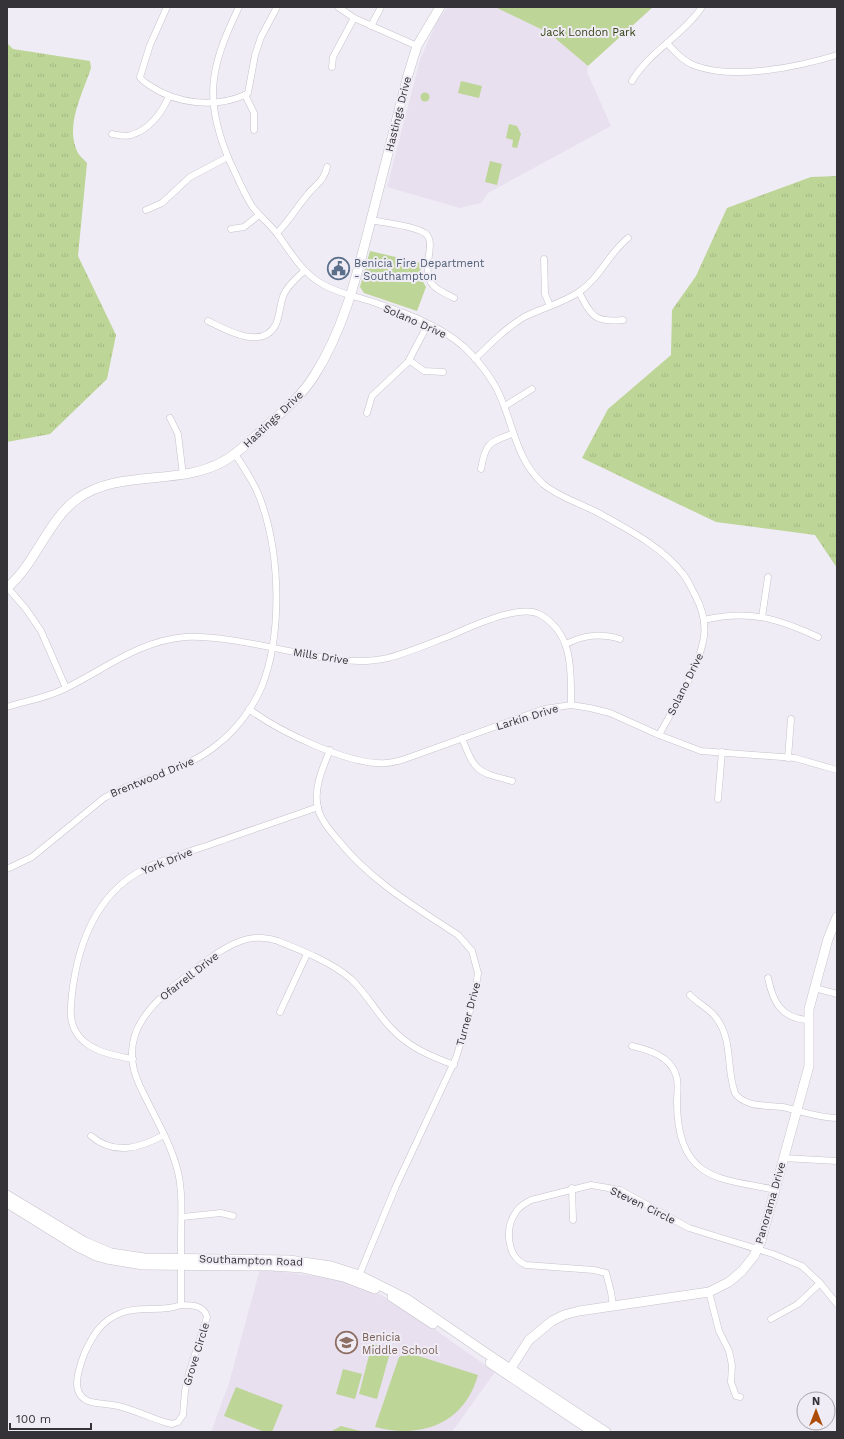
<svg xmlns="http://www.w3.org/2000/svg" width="844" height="1439" font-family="'Work Sans',sans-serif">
  <defs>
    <pattern id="grass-tufts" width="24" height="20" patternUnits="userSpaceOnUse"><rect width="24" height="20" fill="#bdd596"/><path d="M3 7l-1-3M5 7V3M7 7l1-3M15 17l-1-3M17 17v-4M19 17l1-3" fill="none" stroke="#a3b782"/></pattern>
  </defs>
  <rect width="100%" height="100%" fill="#f0ecf5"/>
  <g fill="#e8dfef">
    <polygon points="448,7 495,7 549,33 588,66 587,72 611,126 488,193 481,203 460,208 387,187 420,60 437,21"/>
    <polygon points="260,1269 337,1279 381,1295 413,1314 495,1372 452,1432 211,1432 229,1383"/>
  </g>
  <g fill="url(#grass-tufts)">
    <path d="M7,43l6,6 77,12 1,7c-8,25 -26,57 -14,83 2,5 7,8 10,12l-9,93 38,79 -9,44 -57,55 -43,8z"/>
    <polygon points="837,176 837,568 815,535 716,522 582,458 608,409 671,355 672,310 696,276 727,208 811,177"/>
  </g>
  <g fill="#bdd596">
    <polygon points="495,7 653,7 588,66 549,33"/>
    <polygon points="461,81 482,86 479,98 458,93"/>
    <circle cx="425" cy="97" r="4.5"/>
    <polygon points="509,124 517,126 521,134 517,148 512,147 513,140 506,138"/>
    <polygon points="490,161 502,164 497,185 485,182"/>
    <polygon points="370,251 421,263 420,277 426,287 417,311 364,293 360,287"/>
    <polygon points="372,1344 391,1349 377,1399 359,1394"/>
    <path d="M409,1353l69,22c-14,49 -56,64 -103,52l24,-70z"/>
    <polygon points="343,1369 362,1374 355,1399 336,1394"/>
    <polygon points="236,1387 283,1405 272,1432 265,1432 224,1416"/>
    <polygon points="341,1426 364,1432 330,1432"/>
  </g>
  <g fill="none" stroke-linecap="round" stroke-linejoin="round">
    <defs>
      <g id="street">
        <path d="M167,7l-17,38 -10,32c2,4 7,7 12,10 26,17 63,21 93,8l3,-2 7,-38 6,-18 16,-30"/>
        <path d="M239,7c-29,60 -36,92 -9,155 7,14 13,30 22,44 8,11 18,18 26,29 14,19 24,38 46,50 14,8 31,11 46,16 32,11 68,23 93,45 18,17 33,36 41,60 11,28 15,56 39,78 18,15 41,20 61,32 27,15 59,32 79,58 5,6 8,14 12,21 8,15 12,30 8,47 -6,29 -30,67 -44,93"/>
        <polyline points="338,7 354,18 417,46"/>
        <polyline points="371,26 381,7"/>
        <path d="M667,43c8,9 17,19 29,23 39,14 102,1 141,-11"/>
        <polyline points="332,67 333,57 354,18"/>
        <path d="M632,81c17,-29 51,-46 70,-74"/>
        <polyline points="245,95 254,113 254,130"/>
        <path d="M112,134c6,1 13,3 19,1 18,-5 31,-22 38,-39"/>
        <polyline points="146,210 162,203 190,177 228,157"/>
        <path d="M371,220c13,3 48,6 56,15 9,10 -7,37 6,50 5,6 14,9 21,13"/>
        <polyline points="231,229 244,227 259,215"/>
        <path d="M277,233c12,-12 20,-26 31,-39 8,-10 16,-13 19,-27"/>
        <polyline points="544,259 545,294 550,306"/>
        <path d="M579,292c12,24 16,31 44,28"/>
        <path d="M208,321c18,9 55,30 68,3 4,-9 4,-21 8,-30 4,-9 13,-16 20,-23"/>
        <path d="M475,359c15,-15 31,-31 49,-42 18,-9 39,-14 55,-25 21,-14 29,-38 49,-54"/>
        <polyline points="409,360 424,371 443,372"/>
        <polyline points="505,406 532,389"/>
        <polyline points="367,413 372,396 408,362 428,324"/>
        <polyline points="170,418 178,434 183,475"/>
        <path d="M481,469c4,-25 8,-27 31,-35"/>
        <polyline points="7,587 26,609 41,631 66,688"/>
        <polyline points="762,617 768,577"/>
        <path d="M704,620c45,-11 75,-1 114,17"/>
        <path d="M566,644c18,-9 34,-11 54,-5"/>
        <path d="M7,707c19,-6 39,-9 57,-18 40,-19 74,-48 121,-52 36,-2 87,11 124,18 26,5 53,9 79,3 19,-5 38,-13 56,-20 21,-8 74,-35 95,-24 35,19 32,58 32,91"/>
        <path d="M249,709c29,22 101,57 137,54 5,0 11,-2 16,-3l142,-51 27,-4 19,3 20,5 49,22 42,16 94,7 42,12"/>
        <path d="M462,738c13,34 15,34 50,43"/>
        <path d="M330,750c-8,19 -18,42 -11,62 4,11 12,20 19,28 34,42 76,66 120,95l14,16 6,22 -3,21 -19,64 -60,128 -38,92"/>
        <polyline points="788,758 791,719"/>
        <polyline points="718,799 722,752"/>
        <path d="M7,869l25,-12 72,-59c37,-22 81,-26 114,-54 18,-14 35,-36 44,-58 20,-51 18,-127 1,-179 -6,-20 -17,-36 -28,-53"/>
        <path d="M768,978c5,24 13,40 39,42"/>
        <polyline points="815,988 837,994"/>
        <path d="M690,995c8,9 21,14 27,24 16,22 9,50 18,74 3,6 11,9 17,11 10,2 21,2 31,3 18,4 35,11 54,11"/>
        <polyline points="280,1012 307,954"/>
        <path d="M632,1046c17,4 38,10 44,29 3,8 1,19 1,27 0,24 4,52 25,67 19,14 50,15 73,21"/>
        <path d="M133,1059c-31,-5 -66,-14 -62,-54 4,-53 22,-110 73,-136 20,-10 43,-17 65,-24 36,-13 73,-25 109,-38"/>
        <path d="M91,1136c24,20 49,12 73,-1"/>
        <polyline points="783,1158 837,1161"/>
        <polyline points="572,1188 573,1220"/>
        <polyline points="182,1217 221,1213 233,1216"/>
        <polyline points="709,1292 719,1331 729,1351 732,1365 731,1382 736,1396 740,1397"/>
        <path d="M181,1305c0,-22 0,-43 0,-65 0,-23 2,-46 -3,-68 -8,-32 -26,-59 -39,-88 -27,-59 28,-92 67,-123 22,-16 45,-30 72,-20 25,10 53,21 73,38 15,14 25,33 39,48 18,20 40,29 64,38"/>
        <path d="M181,1305c11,0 23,0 26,12l-18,56 -4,18 -2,24 -5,7 -6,2 -8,-2c-15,-5 -30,-12 -46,-16 -9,-2 -18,-2 -27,-4 -23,-7 -12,-34 -6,-50 8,-17 17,-32 36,-39 19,-8 40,0 60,-8z"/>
        <path d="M613,1306l-2,-14 -5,-19 -12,-3 -68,-5c-20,-8 -21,-38 -10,-53 3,-6 10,-9 15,-12l60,-15 29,5 69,38 84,26 29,12 18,17 17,21"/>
        <polyline points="771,1319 798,1304 820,1283"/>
      </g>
      <g id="secondary">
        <path d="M7,588c30,-26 40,-67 70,-89 43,-31 102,-12 147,-38 14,-8 26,-20 38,-31 19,-17 39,-33 52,-54 31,-48 44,-105 58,-160 12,-47 24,-94 36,-141l9,-29 23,-39"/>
        <polyline points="7,1195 85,1242 111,1253 144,1258 289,1260 331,1266 359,1275 407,1299 483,1351 606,1432"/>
        <polyline points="7,1203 76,1246 96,1256 107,1259 143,1265 272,1266 303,1268 344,1277 375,1289"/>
        <polyline points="392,1297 433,1324"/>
        <polyline points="490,1363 593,1432"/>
        <polyline points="507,1374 529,1340 552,1321 564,1315 579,1311 709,1292 729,1282 742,1271 754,1256 761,1241 809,1066 809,1009 828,939 837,917"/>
      </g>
    </defs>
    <use href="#street" stroke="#c6c2ca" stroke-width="7"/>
    <use href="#secondary" stroke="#c6c2ca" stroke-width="10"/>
    <use href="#street" stroke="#fff" stroke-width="6"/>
    <use href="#secondary" stroke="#fff" stroke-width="9"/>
  </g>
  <defs>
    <symbol id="civic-ring" viewBox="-11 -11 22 22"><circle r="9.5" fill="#f0ecf5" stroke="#5c6f8a" stroke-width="1.5"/><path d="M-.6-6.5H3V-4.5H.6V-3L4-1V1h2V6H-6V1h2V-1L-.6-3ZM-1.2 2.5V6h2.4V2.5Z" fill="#5c6f8a"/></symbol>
    <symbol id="school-ring" viewBox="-11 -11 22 22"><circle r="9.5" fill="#f0ecf5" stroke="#8d6e63" stroke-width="1.5"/><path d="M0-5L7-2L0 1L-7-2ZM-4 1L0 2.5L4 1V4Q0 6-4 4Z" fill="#8d6e63"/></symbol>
  </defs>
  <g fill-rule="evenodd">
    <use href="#civic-ring" x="326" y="256" width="25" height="25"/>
    <use href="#school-ring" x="334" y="1330" width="25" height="25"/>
  </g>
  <g text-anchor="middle" stroke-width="4" stroke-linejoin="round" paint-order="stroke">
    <g font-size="11" fill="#334214" stroke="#f0ecf5">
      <text x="588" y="36">Jack London Park</text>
    </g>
    <g font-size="11" fill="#353337" stroke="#f0ecf5">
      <text transform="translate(398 114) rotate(-76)" y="4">Hastings Drive</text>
      <text transform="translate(415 321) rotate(24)" y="4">Solano Drive</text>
      <text transform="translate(273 419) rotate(-43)" y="4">Hastings Drive</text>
      <text transform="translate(321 656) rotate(9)" y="4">Mills Drive</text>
      <text transform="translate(685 684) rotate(-64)" y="4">Solano Drive</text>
      <text transform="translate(527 717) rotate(-17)" y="4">Larkin Drive</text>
      <text transform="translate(152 777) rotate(-22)" y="4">Brentwood Drive</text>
      <text transform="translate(167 861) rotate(-22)" y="4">York Drive</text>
      <text transform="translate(189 976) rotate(-38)" y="4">Ofarrell Drive</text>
      <text transform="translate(468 1014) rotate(-75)" y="4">Turner Drive</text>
      <text transform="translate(770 1203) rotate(-74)" y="4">Panorama Drive</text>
      <text transform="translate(643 1205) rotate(26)" y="4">Steven Circle</text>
      <text transform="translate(251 1260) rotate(2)" y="4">Southampton Road</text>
      <text transform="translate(196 1354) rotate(-73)" y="4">Grove Circle</text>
    </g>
    <g font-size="11" fill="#4e5e75" stroke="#f0ecf5" text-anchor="start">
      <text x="354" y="267">Benicia Fire Department<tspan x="354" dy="13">- Southampton</tspan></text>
    </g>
    <g font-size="11" fill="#785e54" stroke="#f0ecf5" text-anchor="start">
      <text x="362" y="1341">Benicia<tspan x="362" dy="13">Middle School</tspan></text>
    </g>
  </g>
  <rect width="844" height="1439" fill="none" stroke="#353337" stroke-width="16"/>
  <g transform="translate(816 1411)"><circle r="19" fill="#f0ecf5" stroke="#a5a2a9"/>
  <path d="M0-3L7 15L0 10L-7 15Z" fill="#ac4b06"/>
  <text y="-6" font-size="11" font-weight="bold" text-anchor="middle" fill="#353337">N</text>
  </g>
  <path d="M10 1423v6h81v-6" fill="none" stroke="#353337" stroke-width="2"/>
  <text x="16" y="1423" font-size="12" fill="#353337" stroke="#f0ecf5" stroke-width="3" paint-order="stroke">100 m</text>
</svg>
